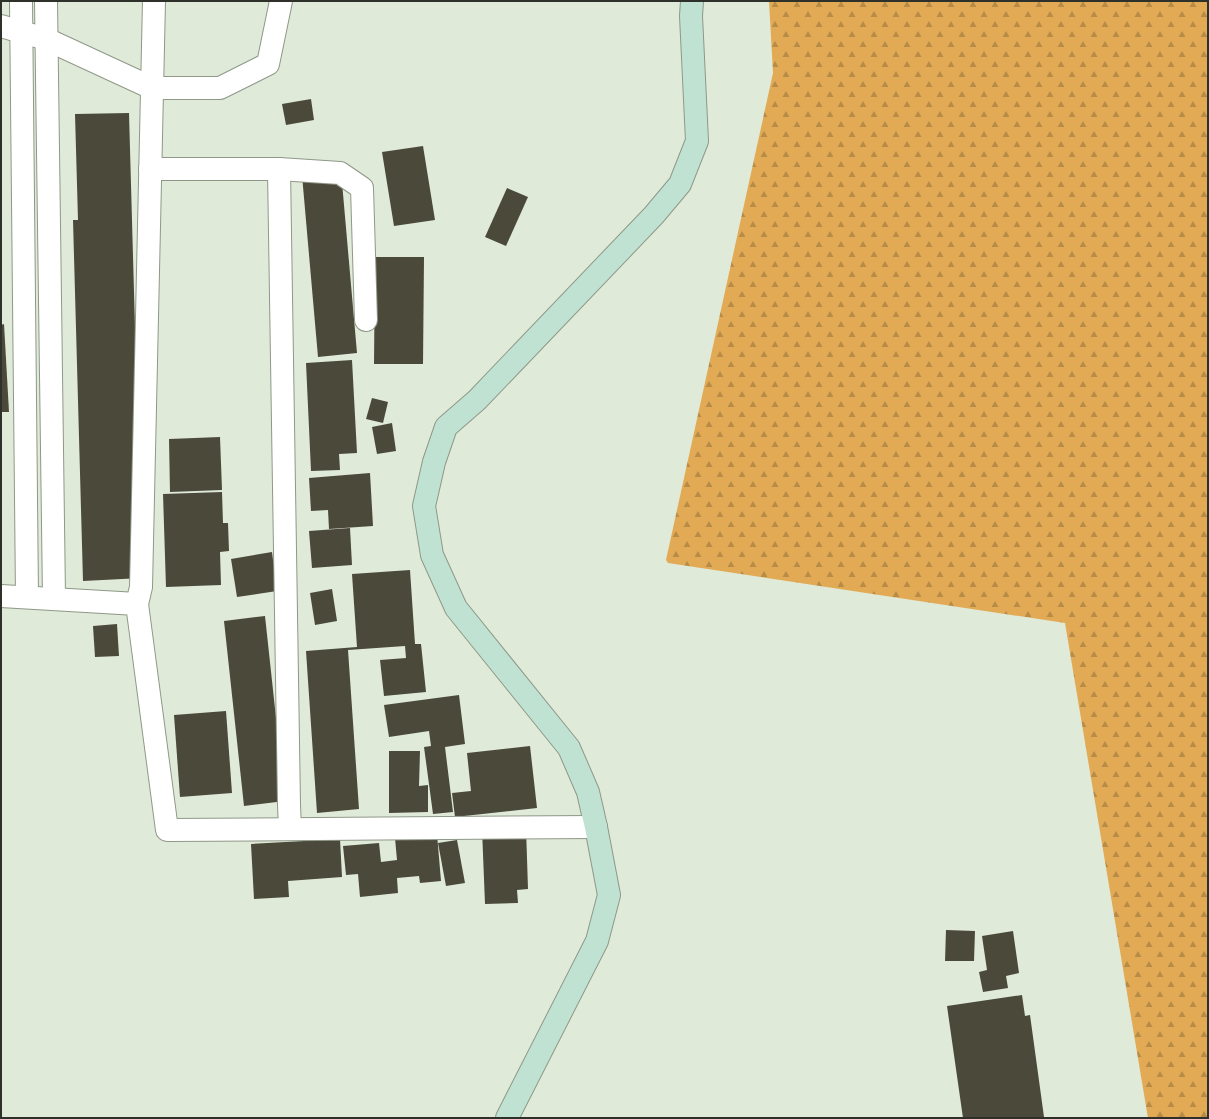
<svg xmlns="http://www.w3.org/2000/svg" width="1209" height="1119" font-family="Jost,sans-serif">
  <defs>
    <pattern id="forest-firs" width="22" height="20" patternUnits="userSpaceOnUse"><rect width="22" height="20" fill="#e2aa55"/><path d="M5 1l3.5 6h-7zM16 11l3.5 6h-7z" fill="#b88b47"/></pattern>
  </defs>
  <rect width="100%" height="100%" fill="#e0ead8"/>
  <polygon fill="url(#forest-firs)" points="769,1 1208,1 1208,1118 1148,1118 1065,623 668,563 666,560 773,73"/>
  <g fill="#4b493a">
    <polygon points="311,99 314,120 286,125 282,104"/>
    <polygon points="129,113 142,578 83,581 73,220 78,220 75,114"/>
    <polygon points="423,146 435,220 394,226 382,152"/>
    <polygon points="341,171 357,353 318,357 302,175"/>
    <polygon points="507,188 528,197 506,246 485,237"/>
    <polygon points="375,257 424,257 423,364 374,364"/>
    <polygon points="4,324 9,412 1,412 1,325"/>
    <polygon points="352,360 357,453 339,454 340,470 311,471 306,363"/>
    <polygon points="372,398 388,402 383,423 366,419"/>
    <polygon points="392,423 396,451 377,454 372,427"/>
    <polygon points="220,437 222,490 170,492 169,439"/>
    <polygon points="370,473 373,526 329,529 328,510 311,511 309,478"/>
    <polygon points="222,492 223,523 228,523 229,551 220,552 221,585 166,587 163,494"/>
    <polygon points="350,528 352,565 312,568 309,531"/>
    <polygon points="272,552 277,591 237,597 231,559"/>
    <polygon points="410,570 415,644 421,644 426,692 384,696 380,660 406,658 405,646 348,650 359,809 317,813 306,651 357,647 352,574"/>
    <polygon points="332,589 337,621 315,625 310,593"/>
    <polygon points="265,616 285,801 244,806 224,621"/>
    <polygon points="117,624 119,656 95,657 93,626"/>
    <polygon points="459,695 465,744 445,747 453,812 433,814 424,747 431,746 429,731 389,737 384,705"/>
    <polygon points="226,711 232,793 180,797 174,715"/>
    <polygon points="530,746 537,808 455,817 452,793 471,791 467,753"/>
    <polygon points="389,751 420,751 419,786 428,785 428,812 389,813"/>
    <polygon points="526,828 528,889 517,890 518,903 485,904 482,829"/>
    <polygon points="437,834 441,881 420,883 419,876 397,878 398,893 360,897 358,874 346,875 343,846 379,843 381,862 397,860 395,838"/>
    <polygon points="340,839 342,877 288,881 289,897 254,899 251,844"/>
    <polygon points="457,840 465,883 446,886 438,843"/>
    <polygon points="946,930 975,931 974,961 945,961"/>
    <polygon points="1013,931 1019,973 1006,976 1008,988 983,992 979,972 987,970 982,936"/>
    <polygon points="1022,995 1025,1016 1030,1015 1044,1117 963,1118 947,1006"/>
  </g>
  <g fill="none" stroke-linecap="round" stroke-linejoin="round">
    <defs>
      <g id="minor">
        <polyline points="21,1 27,597"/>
        <polyline points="46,1 54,598"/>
        <polyline points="1,26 46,39 152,88 220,88 268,64 281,1"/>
        <polyline points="150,169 279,169 340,173 362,188 366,320"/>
        <polyline points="279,169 289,805 290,829"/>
        <polyline points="1,596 137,604 167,830 596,827"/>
        <polyline points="137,604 141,587 154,1"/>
      </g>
      <polyline id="secondary" points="507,1118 597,941 609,895 596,827 588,792 569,748 456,608 432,555 424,506 434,462 446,427 477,400 654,215 680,184 697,141 691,16 692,1"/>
    </defs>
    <use href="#minor" stroke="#8f9888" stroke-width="24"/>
    <use href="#secondary" stroke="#8f9888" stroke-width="24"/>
    <use href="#minor" stroke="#fff" stroke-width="22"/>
    <use href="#secondary" stroke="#c0e2d2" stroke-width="22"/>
  </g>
  <rect width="1209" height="1119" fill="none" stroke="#2d312a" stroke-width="4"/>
</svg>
